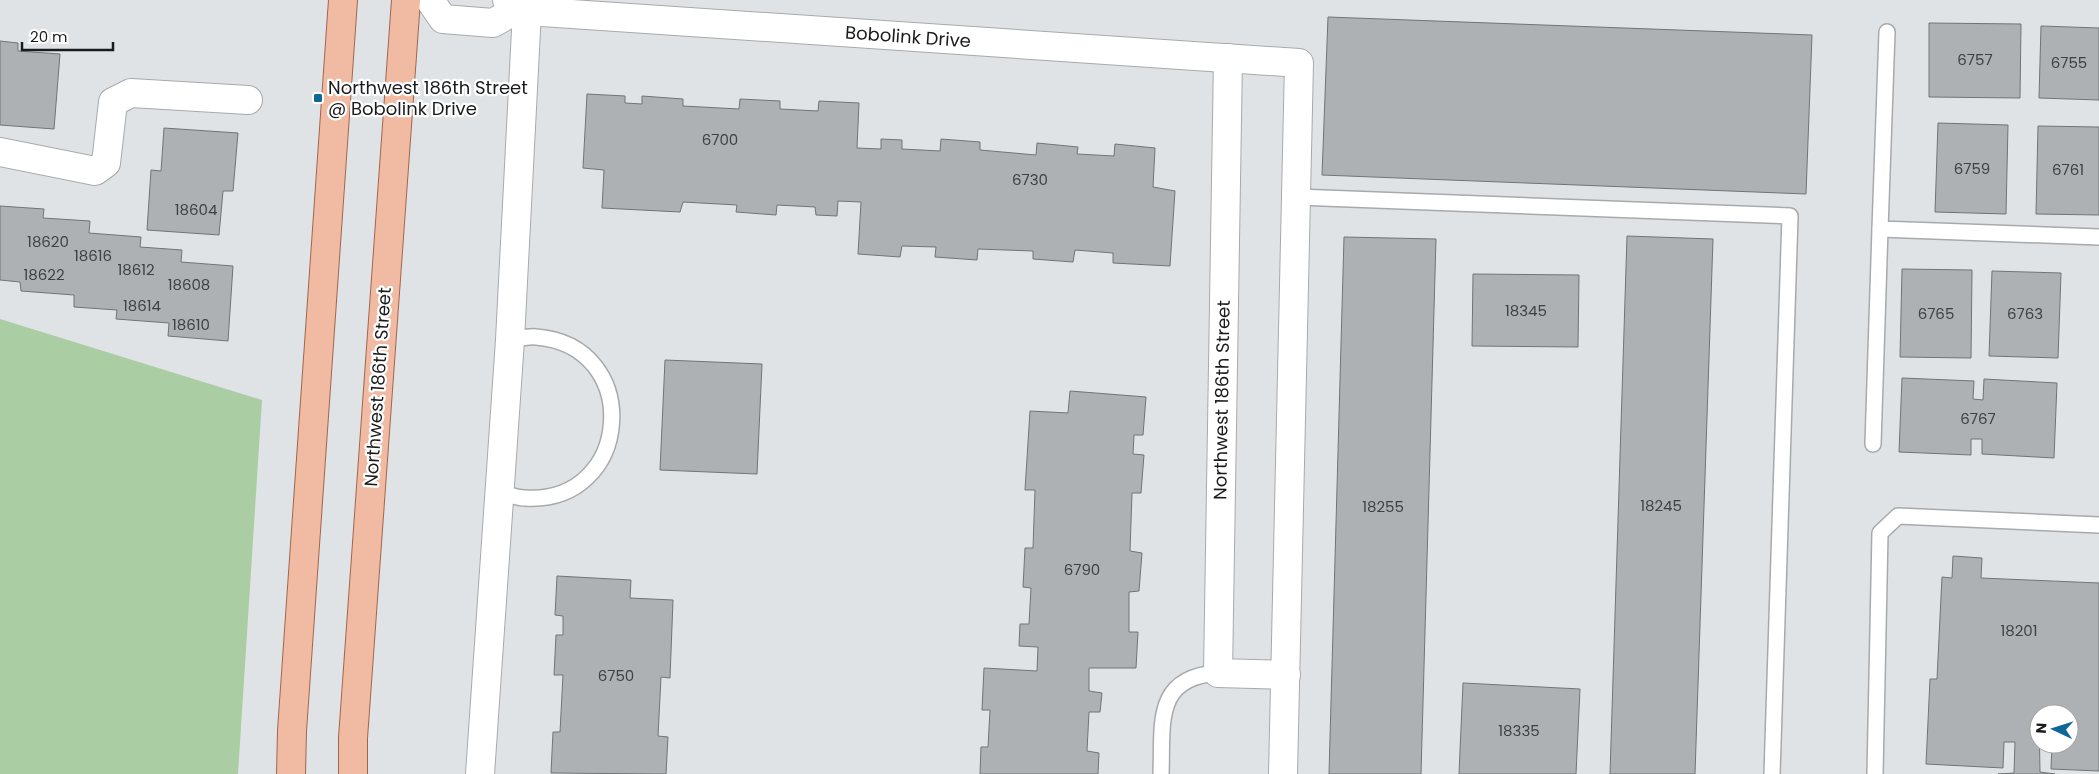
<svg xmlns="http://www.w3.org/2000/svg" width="2099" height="774" font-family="Poppins,sans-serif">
  <rect width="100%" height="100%" fill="#e0e3e6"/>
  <polygon fill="#aacda3" points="0,319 262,400 238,774 0,774"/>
  <g fill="#aeb1b4" stroke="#717477">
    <polygon points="1328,17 1812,35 1806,194 1322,175"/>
    <polygon points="1929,23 2021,24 2020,98 1929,97"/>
    <polygon points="2041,26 2099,28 2099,100 2039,98"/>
    <polygon points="0,41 18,43 18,51 60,54 54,129 0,125"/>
    <polygon points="587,94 625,96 625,103 642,104 642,96 683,99 683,106 739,109 740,99 780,101 780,109 818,111 819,101 859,103 857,148 881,149 881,139 902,140 902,149 940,151 941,139 980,142 980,150 1036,155 1037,143 1078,147 1077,154 1114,156 1115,144 1155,148 1153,187 1175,191 1170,266 1113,263 1113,253 1075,250 1073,262 1033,259 1033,251 978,249 977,260 935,257 936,247 902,246 900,257 858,254 861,202 838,201 837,216 816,215 815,207 777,205 776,215 736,212 737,205 683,202 680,212 602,208 604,170 583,168"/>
    <polygon points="1938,123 2008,125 2006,214 1935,212"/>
    <polygon points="2038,126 2099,127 2099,215 2036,214"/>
    <polygon points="164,128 238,133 233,191 223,191 219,235 147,230 151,170 161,171"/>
    <polygon points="0,206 44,209 43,218 90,221 89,233 141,237 140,247 182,250 181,262 233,266 228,341 168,336 169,323 116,319 117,310 74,307 74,295 21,291 20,282 0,280"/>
    <polygon points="1627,236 1713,239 1695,774 1610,774"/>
    <polygon points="1344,237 1436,239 1421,774 1329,774"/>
    <polygon points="1902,269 1972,270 1971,358 1900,357"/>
    <polygon points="1992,271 2061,273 2058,358 1989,356"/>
    <polygon points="1473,274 1579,275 1578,347 1472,346"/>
    <polygon points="665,360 762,364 757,474 660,470"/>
    <polygon points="1902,378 1974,381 1973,399 1983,400 1984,379 2057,383 2054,458 1982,454 1982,439 1971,439 1971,455 1899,452"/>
    <polygon points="1070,391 1146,397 1143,435 1134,435 1133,454 1144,455 1141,493 1132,493 1130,551 1142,553 1139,591 1129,592 1129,632 1138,632 1136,668 1089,668 1089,691 1102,693 1100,712 1089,712 1087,751 1099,753 1098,774 980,774 981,747 988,747 990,710 982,710 984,668 1037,671 1038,647 1019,646 1020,624 1029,624 1031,588 1023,587 1025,548 1033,548 1035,490 1025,490 1030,411 1068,413"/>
    <polygon points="1953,556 1982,558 1981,578 2099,583 2099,771 2051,769 2052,744 2069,744 2069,714 2039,714 2040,772 2055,774 1998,774 2014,773 2015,742 2004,742 2003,768 1926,764 1930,679 1937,679 1942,577 1952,578"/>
    <polygon points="557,576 631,580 630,598 673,600 670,678 661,677 658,736 668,737 666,774 551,773 553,732 560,732 563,675 554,675 556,635 563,635 563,616 555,615"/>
    <polygon points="1463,683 1580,689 1576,774 1459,774"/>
  </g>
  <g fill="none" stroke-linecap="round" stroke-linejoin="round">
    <defs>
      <g id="service">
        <polyline points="1887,32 1880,229 2099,237"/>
        <polyline points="1297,197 1790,216 1772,774"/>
        <polyline points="1873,444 1880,229"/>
        <path d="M499,492c8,2 18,6 26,6 108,7 119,-153 11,-161 -8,-1 -18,2 -26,3"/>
        <path d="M1161,774c2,-49 -8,-97 57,-101"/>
        <polyline points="1875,774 1880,533 1898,516 2099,525"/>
      </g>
      <g id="minor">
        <polyline points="430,0 443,19 493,23 516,10"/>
        <polyline points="507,0 516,10 527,11 1299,63 1283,774"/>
        <polyline points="1228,58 1218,673 1286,675"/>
        <polyline points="0,152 95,171 106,163 113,102 131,93 248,100"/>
        <polyline points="480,774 510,340 527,11"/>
      </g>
      <g id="primary">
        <polyline points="291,774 292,731 343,0"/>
        <polyline points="353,774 353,738 406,0"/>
      </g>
    </defs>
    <use href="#service" stroke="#a7aaac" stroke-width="18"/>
    <use href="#minor" stroke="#a7aaac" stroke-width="30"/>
    <use href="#primary" stroke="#a0664c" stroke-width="30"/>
    <use href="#service" stroke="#fff" stroke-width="15"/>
    <use href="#minor" stroke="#fff" stroke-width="28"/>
    <use href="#primary" stroke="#f1bba3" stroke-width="28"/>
  </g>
  <rect fill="#0e6797" stroke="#fff" stroke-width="2" x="313" y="93" width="10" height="10" rx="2.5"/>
  <g text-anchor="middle" stroke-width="4.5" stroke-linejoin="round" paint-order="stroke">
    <g font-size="15" fill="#3f4042">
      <text x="1975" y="65">6757</text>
      <text x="2069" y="68">6755</text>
      <text x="720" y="145">6700</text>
      <text x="1972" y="174">6759</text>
      <text x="2068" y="175">6761</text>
      <text x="1030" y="185">6730</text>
      <text x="196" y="215">18604</text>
      <text x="48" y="247">18620</text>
      <text x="93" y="261">18616</text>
      <text x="136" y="275">18612</text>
      <text x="44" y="280">18622</text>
      <text x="189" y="290">18608</text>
      <text x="142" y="311">18614</text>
      <text x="1526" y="316">18345</text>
      <text x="1936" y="319">6765</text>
      <text x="2025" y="319">6763</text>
      <text x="191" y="330">18610</text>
      <text x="1978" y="424">6767</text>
      <text x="1661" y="511">18245</text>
      <text x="1383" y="512">18255</text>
      <text x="1082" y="575">6790</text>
      <text x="2019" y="636">18201</text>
      <text x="616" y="681">6750</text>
      <text x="1519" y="736">18335</text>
    </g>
    <g font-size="18" fill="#1a1b1c" stroke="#fff">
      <text transform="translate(908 37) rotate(4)" y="6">Bobolink Drive</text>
      <text transform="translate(378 387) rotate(-86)" y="6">Northwest 186th Street</text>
      <text transform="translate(1222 400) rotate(-89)" y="6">Northwest 186th Street</text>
    </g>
    <g font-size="18" fill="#1a1b1c" stroke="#fff" text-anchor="start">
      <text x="328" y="94">Northwest 186th Street<tspan x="328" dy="21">@ Bobolink Drive</tspan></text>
    </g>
  </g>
  <g transform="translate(2054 729) rotate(274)"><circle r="24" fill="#ffffff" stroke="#a3a4a4"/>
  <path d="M0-4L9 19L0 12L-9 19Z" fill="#0e6797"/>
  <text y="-8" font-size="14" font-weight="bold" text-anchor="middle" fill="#1a1b1c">N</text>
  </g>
  <path d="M22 42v8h91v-8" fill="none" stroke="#1a1b1c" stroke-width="2.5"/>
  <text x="30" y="42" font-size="15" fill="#1a1b1c" stroke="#ffffff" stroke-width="4" paint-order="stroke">20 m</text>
</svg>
